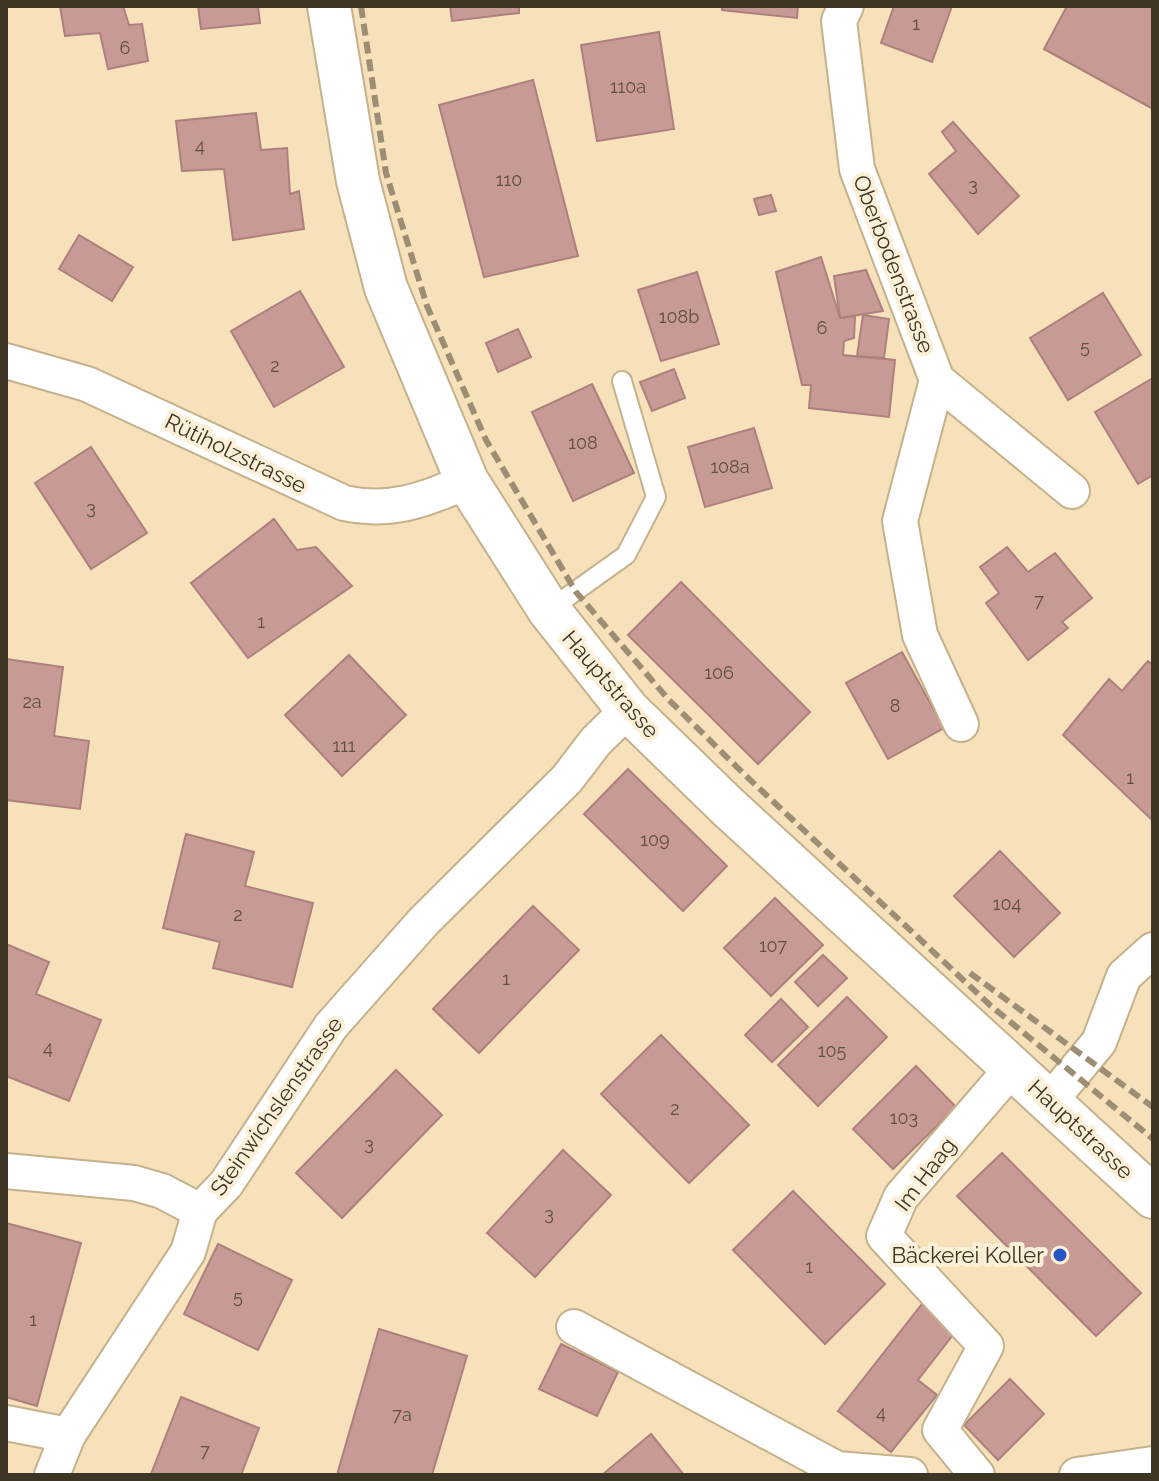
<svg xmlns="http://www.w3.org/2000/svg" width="1159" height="1481" font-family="Raleway,sans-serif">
  <rect width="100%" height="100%" fill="#f6e1ba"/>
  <g fill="#c89a96" stroke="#ad807d" stroke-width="2">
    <polygon points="60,6 123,6 129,25 142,24 148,61 108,69 100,33 65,36"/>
    <polygon points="198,6 258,6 260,23 201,29"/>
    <polygon points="450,6 519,6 519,13 452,21"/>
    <polygon points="722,6 798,6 797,18 722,10"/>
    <polygon points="894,6 952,6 932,62 881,43"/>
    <polygon points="1067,6 1153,6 1153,109 1044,49"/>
    <polygon points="659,32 674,129 597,141 581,45"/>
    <polygon points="533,80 578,256 484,277 439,105"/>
    <polygon points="256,113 261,150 287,148 290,194 299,191 304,229 233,240 224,169 182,171 176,121"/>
    <polygon points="953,122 1019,196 978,234 929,174 956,151 942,132"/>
    <polygon points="771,195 776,211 759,215 754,199"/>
    <polygon points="79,235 133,267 112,301 59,269"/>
    <polygon points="821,257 840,318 855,316 854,338 844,341 843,355 895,360 889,417 809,408 811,385 802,385 776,272"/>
    <polygon points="866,270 883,311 840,318 834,276"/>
    <polygon points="697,272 719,344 661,361 638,290"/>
    <polygon points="300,291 344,367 274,407 231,331"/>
    <polygon points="1103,293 1141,355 1068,400 1030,338"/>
    <polygon points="863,315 889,319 884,358 857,356"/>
    <polygon points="518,329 531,357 498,372 486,343"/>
    <polygon points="674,369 685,398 652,411 640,382"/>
    <polygon points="1153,378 1153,475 1138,484 1095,412"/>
    <polygon points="592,384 634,473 573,501 532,412"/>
    <polygon points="754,428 772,488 705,507 688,447"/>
    <polygon points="91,447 147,533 91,569 35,483"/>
    <polygon points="274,519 297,550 316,547 352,586 248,658 191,583"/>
    <polygon points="1007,547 1028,572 1055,553 1092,598 1062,622 1068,628 1028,660 986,603 999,593 980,567"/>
    <polygon points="681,582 810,712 758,764 628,635"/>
    <polygon points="902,652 944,728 888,759 846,683"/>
    <polygon points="349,655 406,715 342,776 285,715"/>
    <polygon points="6,659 63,667 54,736 89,741 80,809 6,800"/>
    <polygon points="1148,661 1153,665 1153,821 1063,735 1109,679 1122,691"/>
    <polygon points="628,769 727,866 683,911 584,814"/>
    <polygon points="186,834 254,852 245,886 313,903 292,987 213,968 220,942 163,928"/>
    <polygon points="1000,851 1060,913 1014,957 954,896"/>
    <polygon points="775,898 823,945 771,996 724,948"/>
    <polygon points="533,906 579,950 479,1053 433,1009"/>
    <polygon points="6,944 49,962 36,994 101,1020 69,1101 6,1076"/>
    <polygon points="823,955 847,978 818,1006 795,982"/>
    <polygon points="847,997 887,1037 818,1106 778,1065"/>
    <polygon points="781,999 808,1027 772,1062 745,1035"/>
    <polygon points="661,1035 749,1125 689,1183 601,1094"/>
    <polygon points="916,1066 956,1107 893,1169 853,1129"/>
    <polygon points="396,1070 442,1115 342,1218 296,1173"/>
    <polygon points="563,1150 611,1195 535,1277 487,1233"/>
    <polygon points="1002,1153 1141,1293 1096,1336 957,1196"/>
    <polygon points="793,1191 885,1284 825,1344 733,1250"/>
    <polygon points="6,1223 81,1243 37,1406 6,1397"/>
    <polygon points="218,1244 292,1280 258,1350 184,1314"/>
    <polygon points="922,1304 956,1331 918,1380 937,1395 891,1452 838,1411"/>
    <polygon points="379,1329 467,1356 432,1475 337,1475"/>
    <polygon points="561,1344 618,1372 597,1416 539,1389"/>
    <polygon points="1010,1379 1044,1414 998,1460 964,1425"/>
    <polygon points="181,1397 259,1428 241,1475 151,1474"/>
    <polygon points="651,1434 684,1475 602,1475"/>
  </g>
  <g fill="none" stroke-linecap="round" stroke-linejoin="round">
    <defs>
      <polyline id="service" points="549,610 626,555 656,497 622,381"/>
      <g id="minor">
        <polyline points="846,6 839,21 857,169 937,380 1072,491"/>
        <path d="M6,361l81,23 257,119c46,10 82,-3 123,-22"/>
        <polyline points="937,380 900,521 920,635 961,724"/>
        <polyline points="1050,1101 1099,1042 1124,976 1153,950"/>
        <polyline points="6,1171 134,1183 162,1191 200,1211"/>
        <polyline points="574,1327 837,1469 910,1475"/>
        <polyline points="6,1423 68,1435"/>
        <polyline points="52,1475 68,1435 188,1252 200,1211 226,1184 331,1026 424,921 567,779 596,741 628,710"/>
        <polyline points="977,1475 940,1430 986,1346 884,1236 901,1197 1014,1066"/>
        <polyline points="1077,1475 1153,1464"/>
      </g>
      <polyline id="tertiary" points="329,6 358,181 386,288 467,481 549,610 628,710 728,807 1153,1197"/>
    </defs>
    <use href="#service" stroke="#c5b18b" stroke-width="22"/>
    <use href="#minor" stroke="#c5b18b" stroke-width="38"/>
    <use href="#tertiary" stroke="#c5b18b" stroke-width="46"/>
    <use href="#service" stroke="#fff" stroke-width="18"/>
    <use href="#minor" stroke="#fff" stroke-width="34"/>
    <use href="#tertiary" stroke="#fff" stroke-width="42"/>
    <g stroke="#9d8e73" stroke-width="6" stroke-dasharray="12 6" stroke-linecap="butt">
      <polyline points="361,6 386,173 427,306 486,440 576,592 669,700 745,775 991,1006 1153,1139"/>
      <polyline points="970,973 1153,1107"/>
    </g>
  </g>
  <circle fill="#2654c2" stroke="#fcf0d8" stroke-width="3" cx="1060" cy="1255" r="8"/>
  <g text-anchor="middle" stroke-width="8" stroke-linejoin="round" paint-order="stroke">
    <g font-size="18" fill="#604e42">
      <text x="916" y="30">1</text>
      <text x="125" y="54">6</text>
      <text x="628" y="93">110a</text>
      <text x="200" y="152">4</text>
      <text x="509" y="186">110</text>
      <text x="973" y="191">3</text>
      <text x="679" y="323">108b</text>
      <text x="822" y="334">6</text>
      <text x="1085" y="353">5</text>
      <text x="275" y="372">2</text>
      <text x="583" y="449">108</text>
      <text x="730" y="473">108a</text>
      <text x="91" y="514">3</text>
      <text x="1039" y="607">7</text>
      <text x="261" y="628">1</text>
      <text x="719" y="679">106</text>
      <text x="32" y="708">2a</text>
      <text x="895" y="712">8</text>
      <text x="344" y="752">111</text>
      <text x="1130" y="784">1</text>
      <text x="655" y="846">109</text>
      <text x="1007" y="910">104</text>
      <text x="238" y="921">2</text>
      <text x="773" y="952">107</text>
      <text x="506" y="985">1</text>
      <text x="48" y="1054">4</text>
      <text x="832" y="1057">105</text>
      <text x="675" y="1115">2</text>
      <text x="904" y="1124">103</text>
      <text x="369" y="1150">3</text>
      <text x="549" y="1220">3</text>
      <text x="809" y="1273">1</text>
      <text x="238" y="1303">5</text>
      <text x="33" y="1326">1</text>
      <text x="881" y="1419">4</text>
      <text x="402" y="1421">7a</text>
      <text x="205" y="1457">7</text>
    </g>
    <g font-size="22" fill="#3d3526" stroke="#fcf0d8">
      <text transform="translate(894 264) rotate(69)" y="8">Oberbodenstrasse</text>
      <text transform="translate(236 453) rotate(26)" y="8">Rütiholzstrasse</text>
      <text transform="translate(611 684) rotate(49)" y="8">Hauptstrasse</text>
      <text transform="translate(276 1106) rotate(-55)" y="8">Steinwichslenstrasse</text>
      <text transform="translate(1081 1129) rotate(43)" y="8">Hauptstrasse</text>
      <text transform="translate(925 1174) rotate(-53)" y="8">Im Haag</text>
    </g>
    <g font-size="22" fill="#3d3526" stroke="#fcf0d8" text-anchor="end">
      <text x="1044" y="1263">Bäckerei Koller</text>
    </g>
  </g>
  <rect width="1159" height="1481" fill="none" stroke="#3d3526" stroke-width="16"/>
</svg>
